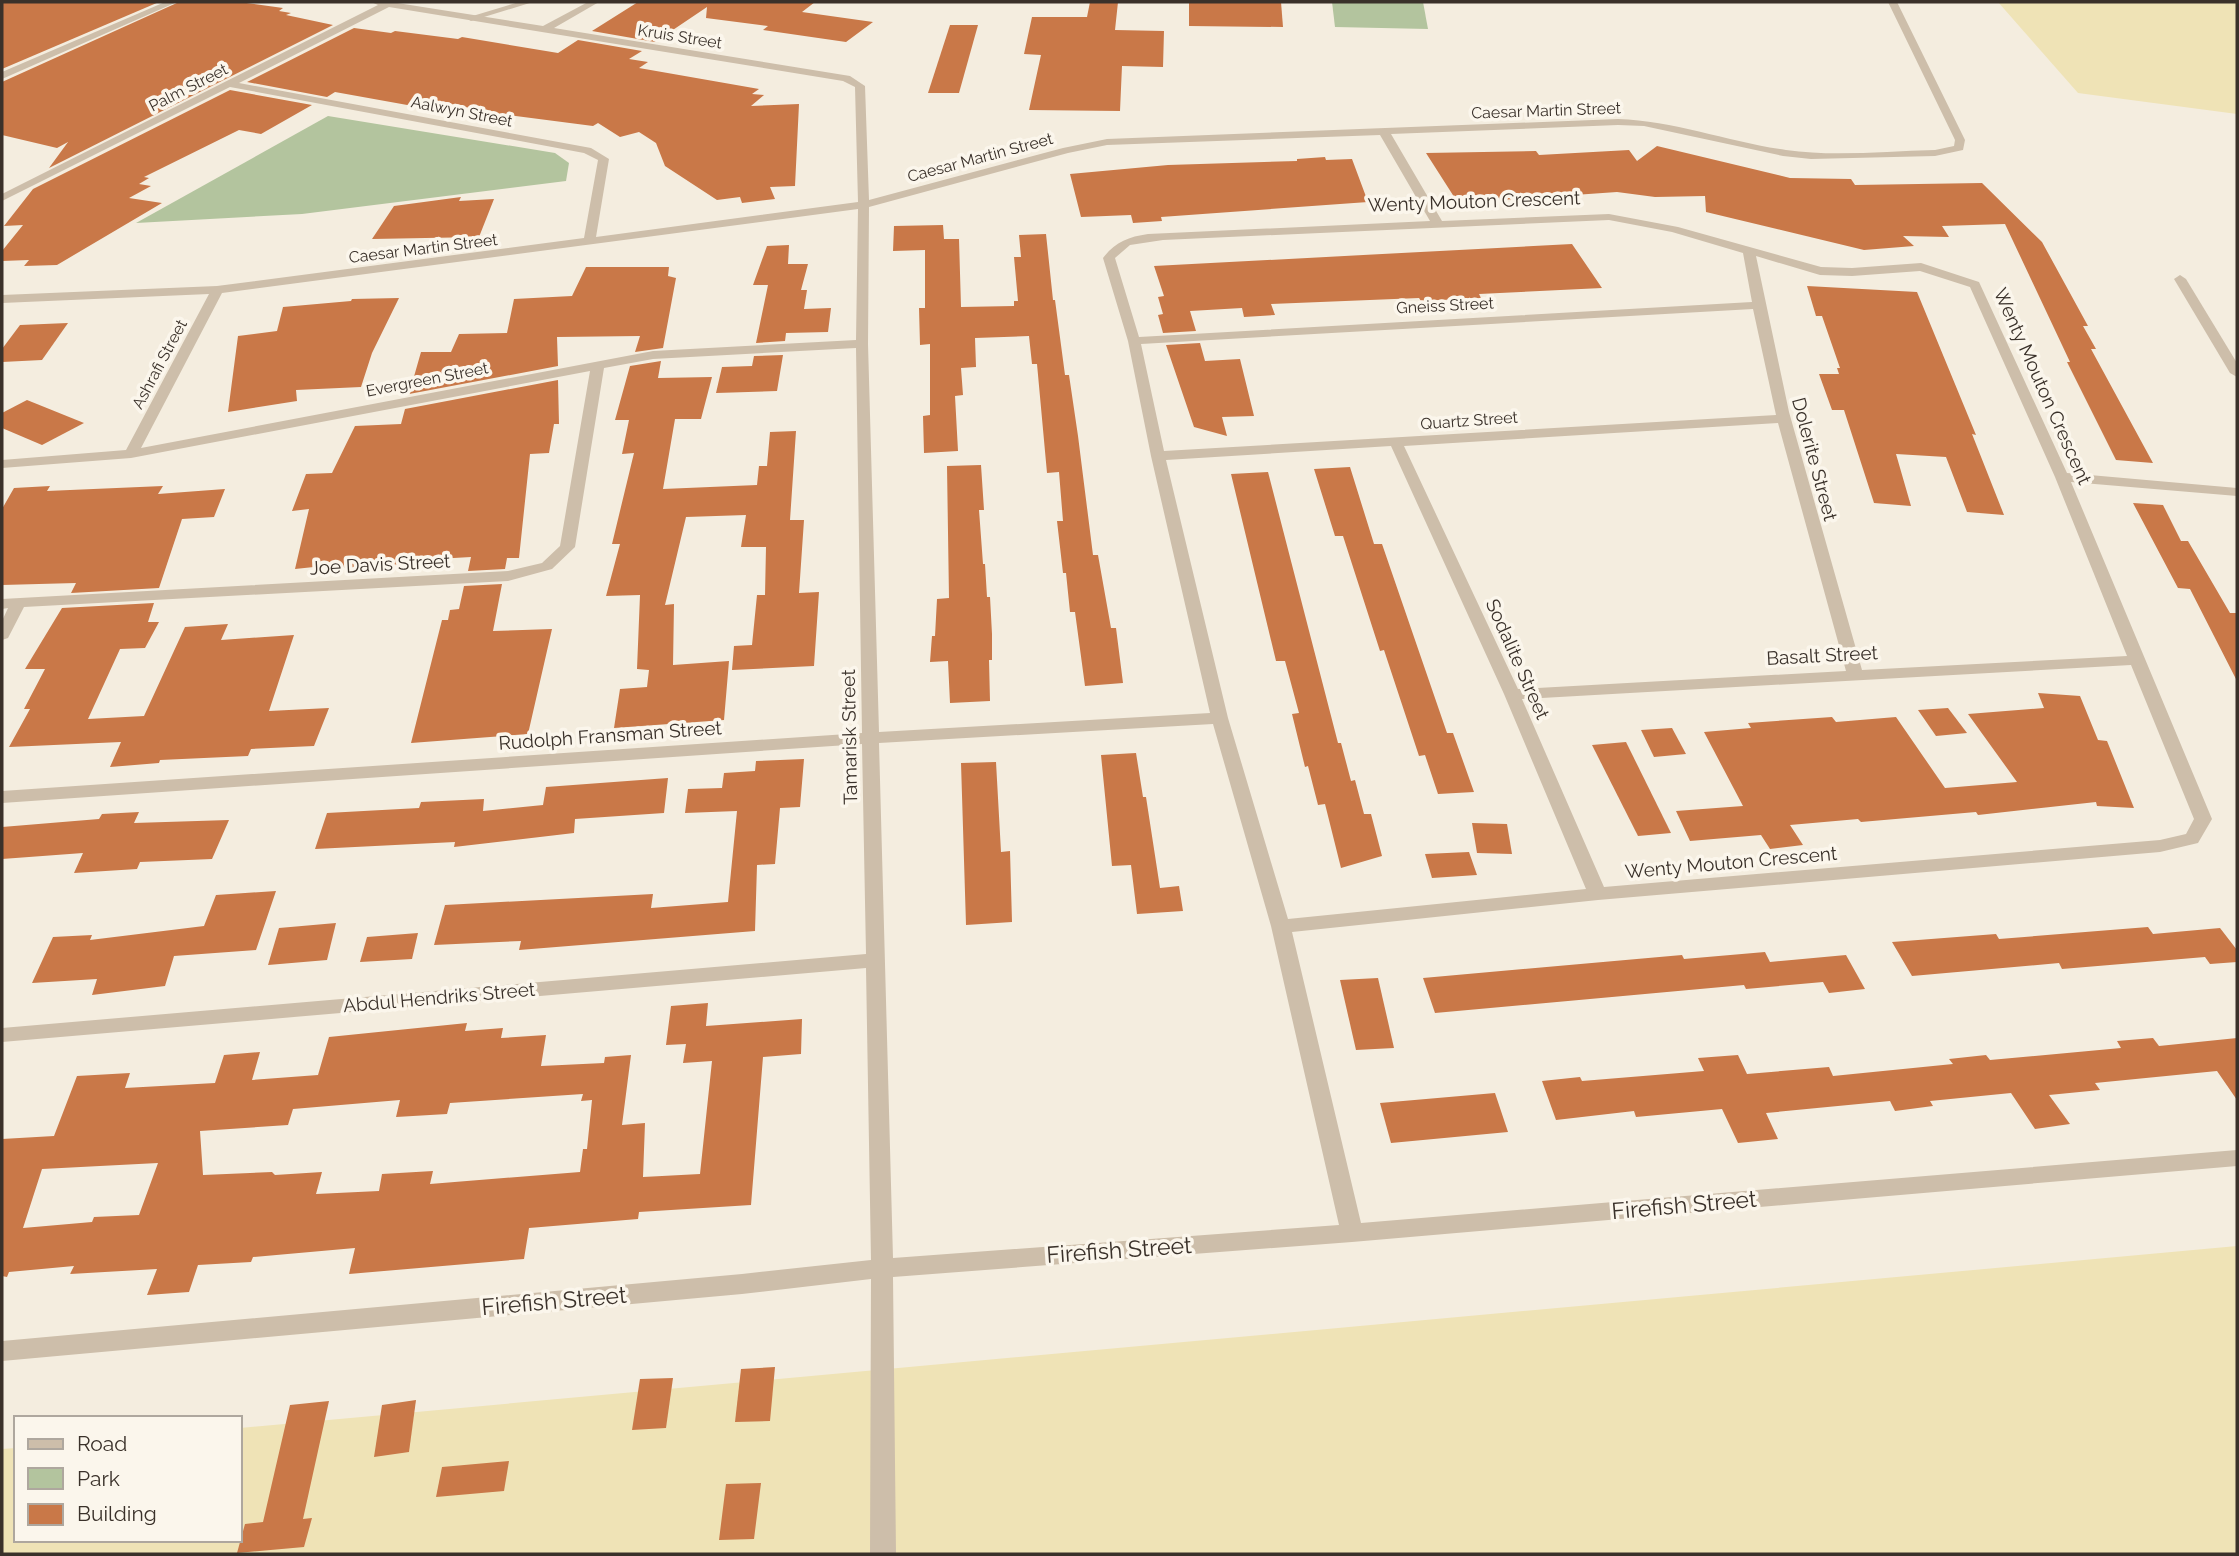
<svg xmlns="http://www.w3.org/2000/svg" width="2239" height="1556" font-family="Raleway,sans-serif">
  <rect width="100%" height="100%" fill="#f4eddf"/>
  <g fill="#b3c49e">
    <polygon points="1332,2 1423,2 1428,29 1335,27"/>
    <polygon points="328,116 555,153 569,163 566,181 302,214 136,223"/>
  </g>
  <g fill="#efe3b6">
    <polygon points="1998,2 2237,2 2237,114 2078,93"/>
    <polygon points="2237,1246 2237,1554 2,1554 2,1449 16,1448 16,1540 240,1540 240,1428"/>
  </g>
  <g fill="#c97848" fill-rule="evenodd">
    <polygon points="2,2 159,2 2,69"/>
    <polygon points="179,2 239,2 283,8 279,11 291,13 286,15 333,25 49,168 68,142 57,148 2,135 2,82"/>
    <polygon points="638,2 815,2 802,12 873,22 846,42 763,30 768,26 706,18 707,7 655,42 592,31"/>
    <polygon points="1090,2 1118,2 1115,30 1164,31 1163,67 1122,66 1120,111 1029,110 1041,55 1024,54 1032,17 1087,17"/>
    <polygon points="1189,2 1281,2 1283,27 1189,26"/>
    <polygon points="950,25 978,25 959,93 928,93"/>
    <polygon points="354,28 391,33 395,31 458,39 462,37 558,53 578,40 642,51 629,59 648,62 639,68 759,89 752,94 764,95 751,106 799,104 795,186 770,187 775,199 742,203 740,197 717,200 665,166 656,143 639,132 620,137 598,123 593,126 493,113 446,103 435,110 335,92 327,97 247,82"/>
    <polygon points="230,90 312,105 261,134 239,130 144,177 149,178 139,184 151,186 129,198 162,203 57,265 24,266 29,260 2,261 2,251 23,225 4,226 33,189"/>
    <polygon points="1657,146 1790,178 1851,179 1855,185 1982,183 2042,242 2088,326 2083,326 2096,349 2091,349 2153,463 2116,460 2067,362 2070,362 2005,224 1942,226 1949,237 1903,236 1914,246 1864,250 1706,212 1705,196 1655,197 1617,192 1458,203 1426,153 1536,151 1539,155 1629,150 1637,161"/>
    <polygon points="1325,157 1326,160 1352,159 1368,202 1161,217 1162,221 1133,223 1131,215 1081,217 1070,174 1168,165 1297,161 1297,159"/>
    <polygon points="461,197 459,201 494,199 479,237 372,239 394,206"/>
    <polygon points="943,225 944,239 959,239 961,307 1014,306 1014,301 1018,301 1014,257 1021,257 1019,235 1046,234 1053,300 1055,300 1065,375 1069,375 1078,436 1093,555 1098,555 1111,628 1116,628 1123,683 1085,686 1075,612 1070,612 1066,573 1063,573 1057,521 1063,521 1059,472 1047,473 1037,364 1032,364 1029,336 975,338 976,367 961,368 963,395 955,396 958,451 924,453 923,416 930,415 930,344 920,345 919,308 925,308 925,250 893,251 894,226"/>
    <polygon points="1572,244 1602,288 1479,294 1481,298 1421,301 1419,298 1271,304 1275,315 1244,317 1242,308 1190,311 1196,331 1163,333 1158,315 1163,314 1158,297 1164,296 1154,266"/>
    <polygon points="789,245 788,264 808,264 801,290 807,290 804,309 831,308 828,332 786,333 785,341 756,343 768,285 753,285 767,246"/>
    <polygon points="586,267 669,267 668,276 676,278 663,348 635,352 640,336 557,337 558,366 409,394 421,352 451,352 459,334 507,333 514,299 572,296"/>
    <polygon points="1807,286 1917,292 1976,435 1972,434 2004,515 1967,512 1946,457 1896,454 1911,506 1874,503 1844,410 1832,410 1819,374 1839,374 1837,368 1840,368 1822,316 1816,316"/>
    <polygon points="399,298 372,353 361,387 296,390 297,401 228,412 238,336 277,331 283,307 351,301 352,299"/>
    <polygon points="68,323 42,360 2,362 2,349 20,325"/>
    <polygon points="1200,343 1205,361 1240,359 1254,416 1222,417 1227,436 1194,427 1166,345"/>
    <polygon points="783,355 777,391 716,393 722,367 752,366 754,356"/>
    <polygon points="661,361 658,378 712,377 701,419 675,419 663,489 757,485 759,466 767,466 770,432 796,431 790,520 804,520 799,593 819,592 814,666 732,670 734,646 752,645 757,595 765,595 766,547 741,547 746,515 686,517 665,605 674,604 673,665 729,661 724,720 614,728 620,689 647,687 649,670 637,669 640,595 606,596 620,544 612,544 634,453 622,454 629,420 615,420 630,366"/>
    <polygon points="558,380 559,424 554,424 549,453 530,454 519,558 507,558 505,569 468,571 471,557 402,561 402,564 341,568 342,564 295,569 309,509 292,511 306,474 332,473 355,426 401,424 405,409"/>
    <polygon points="27,400 84,423 42,445 2,428 2,413"/>
    <polygon points="981,465 984,510 979,510 983,564 985,564 987,597 990,597 992,634 992,660 989,660 990,701 950,703 948,661 930,662 932,636 935,636 937,599 949,598 947,466"/>
    <polygon points="1350,467 1374,544 1382,544 1447,733 1453,733 1474,792 1438,794 1425,755 1419,756 1384,650 1380,651 1343,536 1335,536 1314,469"/>
    <polygon points="1268,472 1338,743 1341,743 1351,781 1355,780 1364,814 1371,814 1382,856 1341,868 1325,804 1318,805 1308,766 1305,767 1292,714 1299,713 1285,661 1276,661 1231,474"/>
    <polygon points="50,486 47,491 163,486 158,494 225,489 214,517 182,519 159,588 71,593 76,583 2,585 2,509 14,488"/>
    <polygon points="2133,503 2163,505 2181,541 2188,541 2230,613 2237,613 2237,681 2190,589 2178,588"/>
    <polygon points="502,584 493,631 552,629 528,734 411,743 442,620 448,620 450,610 459,609 464,586"/>
    <polygon points="154,603 148,622 159,622 145,648 120,649 88,719 144,716 185,627 228,624 221,640 294,635 269,711 329,708 314,746 251,749 248,756 160,760 159,763 110,767 121,742 9,747 30,709 24,709 45,669 25,669 62,608"/>
    <polygon points="2038,693 2080,696 2098,740 2107,741 2134,808 2097,806 2096,802 1978,815 1976,812 1861,822 1858,819 1790,825 1803,845 1770,849 1761,835 1690,841 1676,811 1743,806 1704,732 1751,728 1748,723 1832,717 1836,722 1896,717 1945,788 2017,782 1968,714 2044,708"/>
    <polygon points="1948,708 1967,733 1936,736 1918,710"/>
    <polygon points="1672,728 1686,754 1654,757 1641,730"/>
    <polygon points="1626,742 1671,833 1638,836 1592,745"/>
    <polygon points="1136,753 1143,797 1146,797 1160,888 1179,886 1183,911 1137,914 1131,865 1112,866 1101,755"/>
    <polygon points="804,759 800,807 780,808 775,864 757,865 755,931 519,950 521,941 434,945 445,905 653,894 651,908 728,902 737,811 685,813 688,789 722,788 724,773 755,771 756,761"/>
    <polygon points="996,762 1001,852 1010,851 1012,922 966,925 961,763"/>
    <polygon points="668,778 664,813 575,819 574,833 454,847 455,842 315,849 327,813 419,808 421,802 484,799 483,811 543,805 546,787"/>
    <polygon points="139,812 134,823 229,820 212,859 140,862 137,869 74,873 83,853 2,859 2,827 99,819 102,814"/>
    <polygon points="1472,823 1507,824 1512,854 1477,853"/>
    <polygon points="1469,852 1477,875 1432,878 1425,854"/>
    <polygon points="276,891 256,950 174,956 165,986 92,995 97,979 32,983 53,937 92,935 90,940 204,926 216,895"/>
    <polygon points="336,923 327,960 268,965 279,928"/>
    <polygon points="2148,927 2153,934 2220,928 2237,950 2237,962 2210,964 2205,957 2062,969 2059,963 1912,976 1892,942 1996,934 1999,939"/>
    <polygon points="418,933 412,959 360,962 367,937"/>
    <polygon points="1765,952 1770,962 1846,955 1865,989 1829,993 1823,982 1746,989 1744,985 1435,1013 1423,978 1682,955 1684,959"/>
    <polygon points="1378,978 1394,1048 1356,1050 1340,980"/>
    <path d="M708,1003l-2,23 96,-7 -1,35 -38,3 -12,148 -112,7 -1,7 -109,9 -5,31 -175,15 6,-26 -102,9 -2,5 -53,3 -9,27 -42,3 10,-26 -87,5 4,-8 -65,6 -2,5 -5,-1v-137l52,-3 23,-60 53,-3 -5,15 90,-5 9,-28 36,-3 -8,28 66,-5 11,-38 138,-14 -2,8 38,-3 -2,10 45,-3 -5,31 63,-3 1,-6 26,-2 -9,70 23,-2 -2,54 57,-3 12,-113 -29,2 3,-19 -20,1 5,-39zM583,1094l-2,7 11,-1 -5,49h-4l-3,23 -150,12 3,-13 -51,3 -3,17 -63,3 6,-22 -47,3 -3,-3 -69,3 -3,-44 88,-6 5,-16 107,-9 -4,17 51,-3 3,-11zM158,1163l-19,52 -45,2 -2,5 -69,6 19,-59z"/>
    <polygon points="2153,1038 2159,1046 2237,1038 2237,1100 2217,1071 2095,1083 2100,1090 2049,1095 2070,1124 2035,1129 2011,1093 1930,1101 1933,1106 1895,1111 1890,1101 1766,1113 1778,1139 1738,1143 1722,1109 1636,1117 1634,1111 1556,1120 1542,1081 1580,1077 1582,1081 1704,1071 1698,1058 1738,1055 1747,1074 1829,1067 1833,1076 1953,1064 1949,1059 1986,1055 1990,1060 2121,1048 2117,1041"/>
    <polygon points="1495,1093 1508,1132 1391,1143 1380,1103"/>
    <polygon points="775,1367 770,1421 735,1422 741,1369"/>
    <polygon points="673,1378 666,1428 632,1430 640,1379"/>
    <polygon points="416,1400 409,1452 374,1457 382,1405"/>
    <polygon points="329,1401 303,1519 312,1518 304,1547 237,1553 245,1524 263,1522 290,1405"/>
    <polygon points="509,1461 504,1491 436,1497 442,1467"/>
    <polygon points="761,1483 754,1539 719,1540 726,1484"/>
  </g>
  <g fill="none" stroke-linecap="round" stroke-linejoin="round">
    <polygon fill="#cdbeaa" fill-rule="evenodd" points="519,2 533,2 471,21 466,18"/>
    <g fill="#cdbeaa" fill-rule="evenodd">
      <path d="M371,2h20l152,24 45,-24h11l-45,26 296,48 15,10 4,114 194,-52 44,-9 511,-20c57,2 111,23 168,31 48,7 100,1 149,0l19,-4 1,-6 -67,-138h9l68,138 -2,10 -28,6 -124,3 -28,-3 -139,-30 -26,-1 -227,9 51,87 167,-7 69,13 143,40 31,1 69,-5 58,19 88,191 170,15v8l-166,-14 141,337 -14,24 -38,9 -562,48 -306,32 69,291 876,-73v16l-885,76 -459,35 3,277h-26l1,-275 -129,15 -740,67v-20l740,-67 129,-14 -5,-292 -864,74v-14l864,-74 -4,-210 -860,59v-12l860,-58 -6,-385 -203,11 -49,9 -29,179 -23,22 -44,12 -484,26 -16,31 -6,2v-19l6,-13 -6,1v-10l506,-28 34,-8 18,-17 30,-175 -459,87 -129,10v-8l124,-10 83,-156 -207,9v-8l215,-9 367,-48 14,-78 -14,-7 -354,-66 -228,114v-7l376,-189zM389,7l454,74 12,6 3,115 -262,35 13,-78 -18,-11 -352,-65zM1380,135l50,86 -282,13c-20,3 -33,8 -45,24l25,83 23,115 59,257 -331,19 -11,-388 1,-137 199,-54 39,-8zM858,209l-2,131 -203,11 -512,97 81,-155zM1609,220l63,12 71,21 9,49 -613,35 -24,-79 15,-13 33,-5zM1756,256l64,19 32,1 68,-5 50,16 85,190 72,179 -265,14 -73,-258zM1753,309l23,106 -612,36 -23,-107zM1778,423l68,248 -328,18 -114,-243zM1391,446l113,248 82,195 -298,30 -60,-201 -62,-258zM2131,665l63,154 -8,15 -26,6 -556,47 -82,-188zM1213,724l58,202 68,299 -446,33 -14,-515z"/>
      <polygon points="2180,275 2186,279 2237,363 2237,377 2230,373 2174,279"/>
    </g>
    <polygon fill="#cdbeaa" fill-rule="evenodd" points="165,2 177,2 2,79 2,72"/>
  </g>
  <g text-anchor="middle" stroke-width="7" stroke-linejoin="round" paint-order="stroke">
    <g font-size="16" fill="#3a312a" stroke="#fbf6ec">
      <text transform="translate(680 36) rotate(9)" y="6">Kruis Street</text>
      <text transform="translate(188 87) rotate(-27)" y="6">Palm Street</text>
      <text transform="translate(1546 110) rotate(-2)" y="6">Caesar Martin Street</text>
      <text transform="translate(462 111) rotate(11)" y="6">Aalwyn Street</text>
      <text transform="translate(980 157) rotate(-15)" y="6">Caesar Martin Street</text>
      <text transform="translate(423 248) rotate(-7)" y="6">Caesar Martin Street</text>
      <text transform="translate(1445 305) rotate(-3)" y="6">Gneiss Street</text>
      <text transform="translate(159 364) rotate(-62)" y="6">Ashrafi Street</text>
      <text transform="translate(427 379) rotate(-11)" y="6">Evergreen Street</text>
      <text transform="translate(1469 420) rotate(-4)" y="6">Quartz Street</text>
    </g>
    <g font-size="19" fill="#3a312a" stroke="#fbf6ec">
      <text transform="translate(1474 201) rotate(-2)" y="7">Wenty Mouton Crescent</text>
      <text transform="translate(2043 386) rotate(66)" y="7">Wenty Mouton Crescent</text>
      <text transform="translate(1815 459) rotate(75)" y="7">Dolerite Street</text>
      <text transform="translate(380 564) rotate(-3)" y="7">Joe Davis Street</text>
      <text transform="translate(1822 655) rotate(-3)" y="7">Basalt Street</text>
      <text transform="translate(1518 659) rotate(66)" y="7">Sodalite Street</text>
      <text transform="translate(610 735) rotate(-4)" y="7">Rudolph Fransman Street</text>
      <text transform="translate(849 737) rotate(-91)" y="7">Tamarisk Street</text>
      <text transform="translate(1731 862) rotate(-5)" y="7">Wenty Mouton Crescent</text>
      <text transform="translate(439 997) rotate(-5)" y="7">Abdul Hendriks Street</text>
    </g>
    <g font-size="23" fill="#3a312a" stroke="#fbf6ec">
      <text transform="translate(1684 1205) rotate(-5)" y="8">Firefish Street</text>
      <text transform="translate(1119 1250) rotate(-4)" y="8">Firefish Street</text>
      <text transform="translate(554 1301) rotate(-5)" y="8">Firefish Street</text>
    </g>
  </g>
  <rect width="2239" height="1556" fill="none" stroke="#3a312a" stroke-width="7"/>
  <rect x="14" y="1416" width="228" height="126" fill="#fbf6ec" stroke="#aea79e" stroke-width="2"/>
  <rect x="28" y="1439" width="35" height="10" fill="#cdbeaa" stroke="#aea79e" stroke-width="2"/>
  <text x="77" y="1451" font-size="21" fill="#3a312a">Road</text>
  <rect x="28" y="1468" width="35" height="21" fill="#b3c49e" stroke="#aea79e" stroke-width="2"/>
  <text x="77" y="1486" font-size="21" fill="#3a312a">Park</text>
  <rect x="28" y="1504" width="35" height="21" fill="#c97848" stroke="#aea79e" stroke-width="2"/>
  <text x="77" y="1521" font-size="21" fill="#3a312a">Building</text>
</svg>
